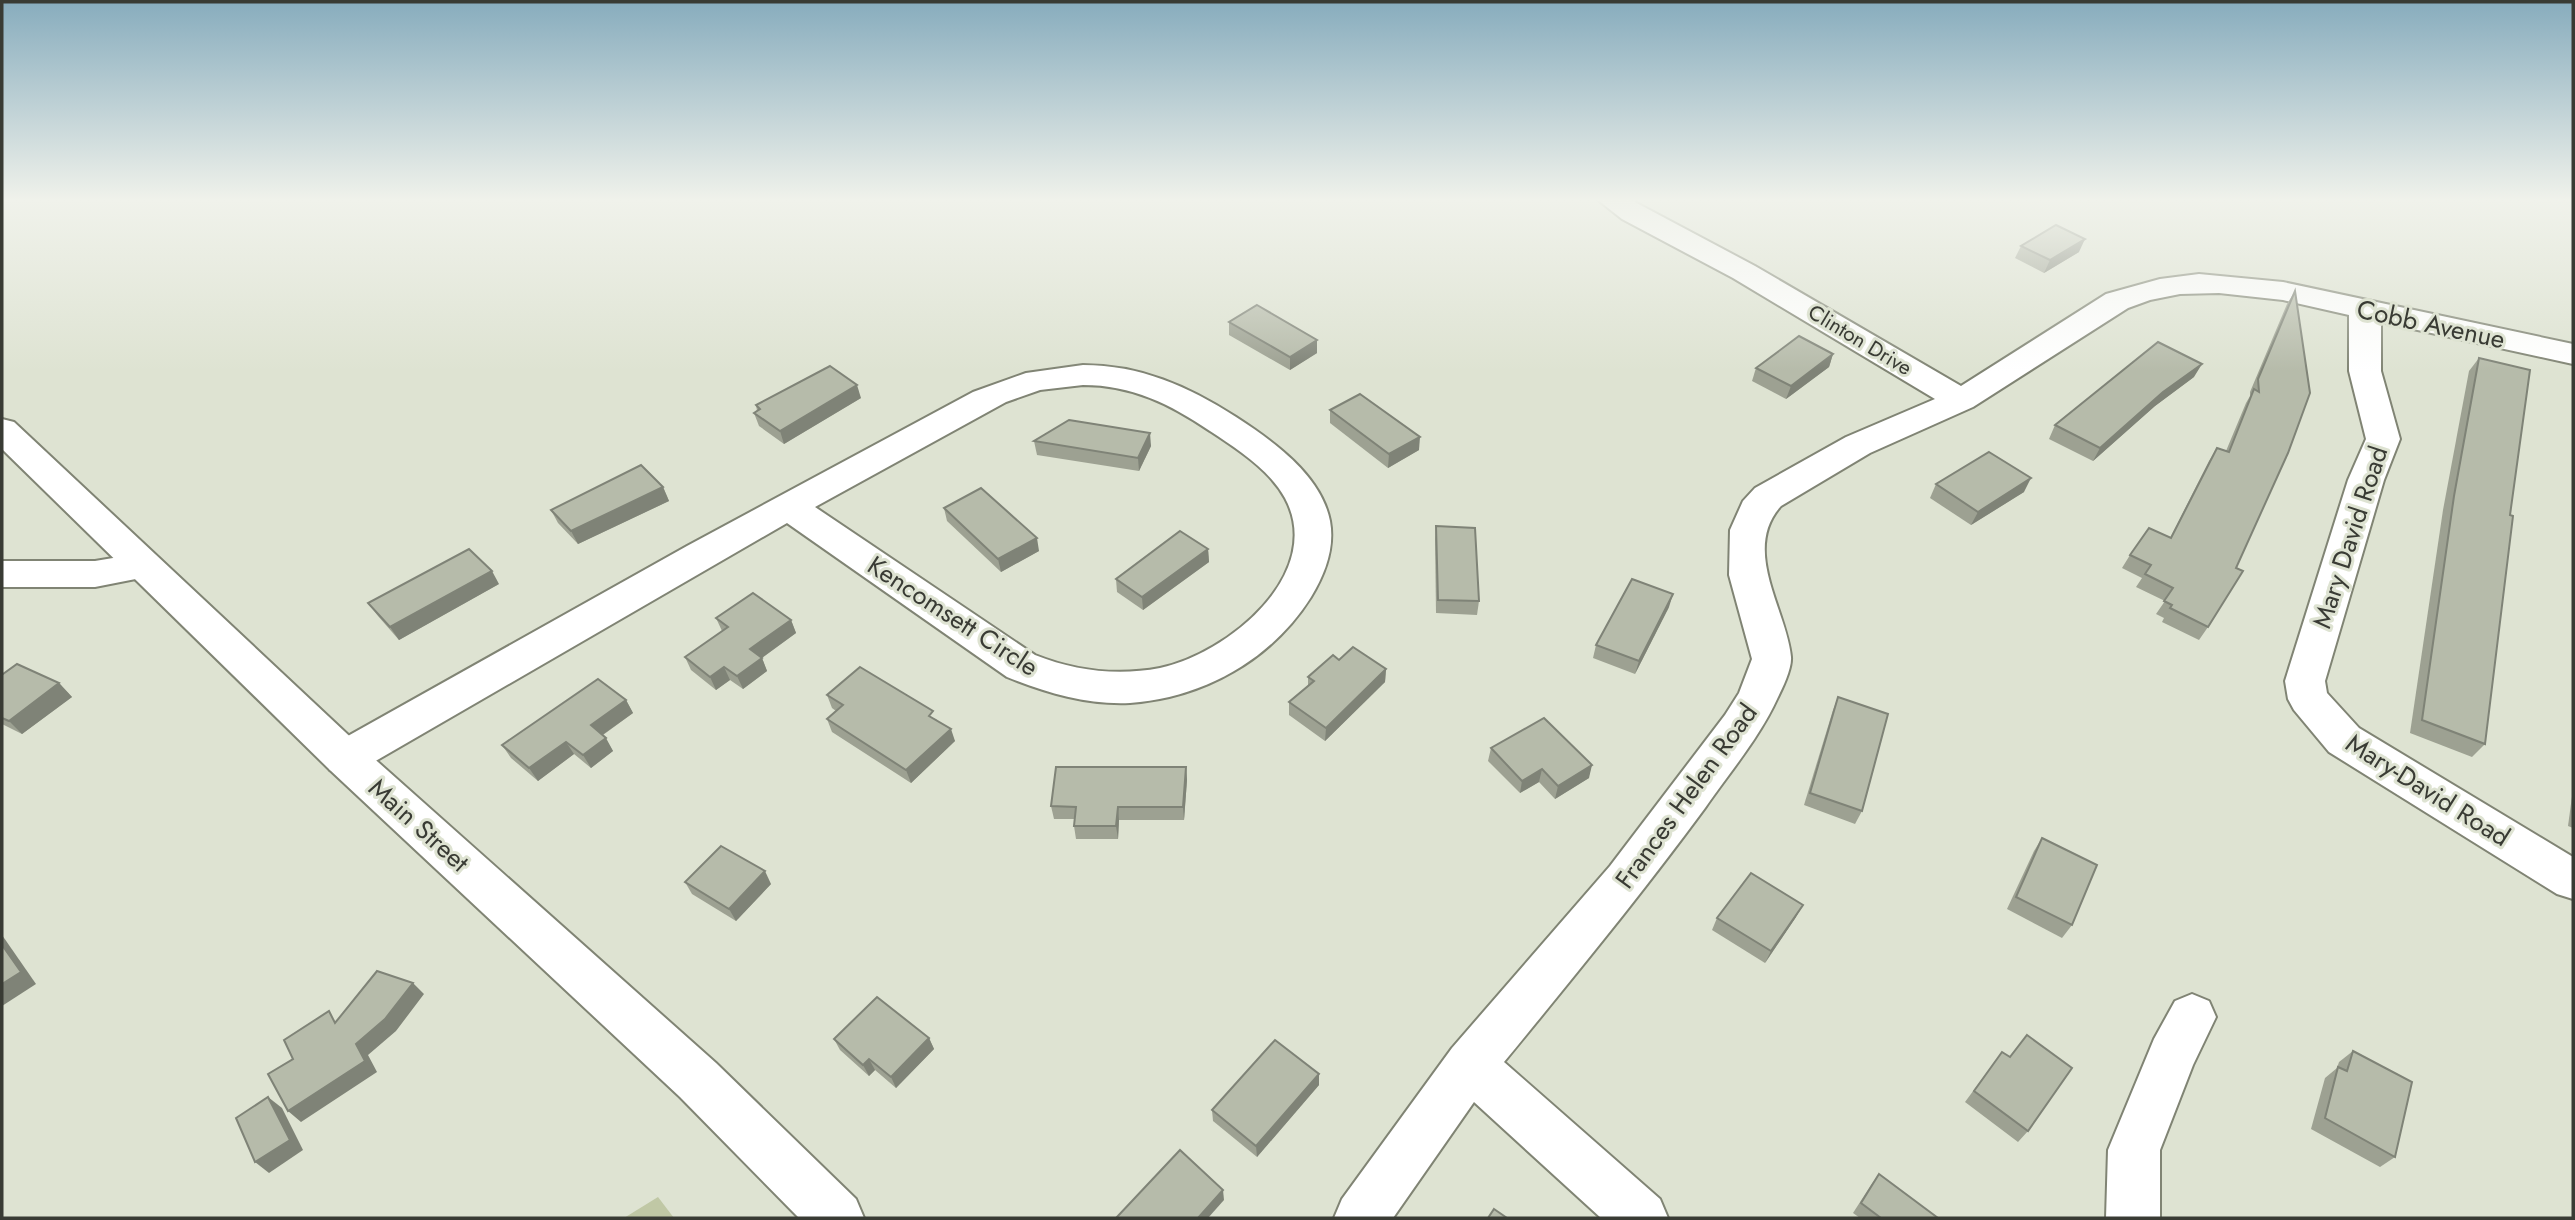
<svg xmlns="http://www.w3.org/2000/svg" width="2575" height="1220" font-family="Jost,sans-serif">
  <rect width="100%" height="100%" fill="#dee3d2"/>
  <polygon fill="#c0c8a5" points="658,1197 674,1218 624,1218"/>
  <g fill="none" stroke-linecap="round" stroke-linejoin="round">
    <defs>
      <g id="minor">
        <path d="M1598,200h33l124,66 206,120 145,-92 54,-15 39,-5 84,8 290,62v20l-192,-42v49l19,68 -16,41 -59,201 2,12 32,35 214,129v42l-16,-5 -228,-142 -35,-42 -6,-11 -3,-18 63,-201 18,-41 -17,-68v-56l-66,-15 -64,-7 -39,1 -30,6 -22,8 -155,99 -103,46 -89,53c-40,44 6,105 10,151 1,11 -8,30 -13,40 -18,40 -48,75 -73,111 -64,87 -132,170 -201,254l156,137 8,19h-67l-127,-116 -81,116h-59l8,-19 110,-151 158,-182 115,-151 14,-22 13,-34 -23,-84 1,-45 13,-29 12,-13 91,-51 89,-38 -202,-121 -111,-59z"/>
        <path d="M1083,365c57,0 105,21 153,52 37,24 85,58 94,104 5,27 -5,53 -19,76 -39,62 -107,101 -181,106 -43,2 -83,-10 -123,-26l-220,-154 -427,247 -15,5 -15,-5 -6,-12 6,-12 357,-200 286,-154 53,-19zM1083,385c49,0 87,19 127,46 26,17 60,39 75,67 41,76 -58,156 -125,170 -42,8 -85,3 -125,-13l-220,-148 191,-105 34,-12z"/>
        <polygon points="143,553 156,557 162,566 156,575 95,587 2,587 2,561 95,561"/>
        <polygon points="2192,994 2209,1001 2216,1017 2193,1065 2160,1150 2160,1218 2106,1218 2108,1150 2154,1039 2175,1001"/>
      </g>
      <polygon id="major" points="2,419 14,422 360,746 716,1063 856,1199 864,1218 799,1218 680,1097 330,770 2,449"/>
    </defs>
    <use href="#minor" stroke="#808474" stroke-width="4"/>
    <use href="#major" stroke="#808474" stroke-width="4"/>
    <use href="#minor" fill="#fff" fill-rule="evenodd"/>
    <use href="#major" fill="#fff" fill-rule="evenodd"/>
  </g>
  <g fill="#9da192">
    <polygon points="2021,246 2079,252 2044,273 2015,258"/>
    <polygon points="2295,291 2208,627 2199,640 2162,622 2164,618 2156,614 2165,601 2136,587 2142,578 2122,568 2130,555 2170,538 2209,461 2217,448 2226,451 2246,403 2250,396 2250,392 2287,304"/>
    <polygon points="1229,322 1317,340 1317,353 1290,370 1229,335"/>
    <polygon points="1833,354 1829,367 1786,399 1752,381 1756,368"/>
    <polygon points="2479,358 2510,515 2485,744 2472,757 2410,733 2443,510 2469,371"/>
    <polygon points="2194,377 2155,406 2093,461 2049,439 2055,425"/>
    <polygon points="861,398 784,444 759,426 754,413 757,411 756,405"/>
    <polygon points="1330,410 1419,450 1388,468 1330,423"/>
    <polygon points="1034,441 1151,446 1139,471 1037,455"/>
    <polygon points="1936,484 2024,492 1971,525 1930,498"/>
    <polygon points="663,487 669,501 578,544 558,523 551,510"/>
    <polygon points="944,508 1039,551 1001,572 947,521"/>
    <polygon points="1436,526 1479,601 1477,615 1436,613 1435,539"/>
    <polygon points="1208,549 1209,562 1143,610 1117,592 1116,579"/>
    <polygon points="499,584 399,640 378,616 368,603"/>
    <polygon points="1669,607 1635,674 1593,658 1596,645"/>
    <polygon points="716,618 791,620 796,633 762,658 767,671 743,689 730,680 716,690 691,670 685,657 722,631"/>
    <polygon points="1339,660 1386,669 1385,682 1325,741 1289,715 1289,702 1308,686 1308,677"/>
    <polygon points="2,673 59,683 72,697 22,734 2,724"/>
    <polygon points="827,695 936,719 955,741 911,783 832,732 827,719 836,711 832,708"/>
    <polygon points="1838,697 1862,811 1855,824 1804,805 1833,710"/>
    <polygon points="626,700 633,713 603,735 613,751 591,768 574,754 538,781 511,758 502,745"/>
    <polygon points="1491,748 1589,778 1555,799 1539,782 1520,793 1488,761"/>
    <polygon points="1186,767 1187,780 1184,820 1119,820 1118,839 1076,839 1074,826 1075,819 1054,819 1051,806"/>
    <polygon points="2573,789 2573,828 2568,826"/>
    <polygon points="2042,838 2072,925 2062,938 2007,909 2034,851"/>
    <polygon points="685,882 771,884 736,921 692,894"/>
    <polygon points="1796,917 1765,963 1712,930 1717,918"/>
    <polygon points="2027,1035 2028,1131 2018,1142 1965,1102 2002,1052 2009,1057"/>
    <polygon points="929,1038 934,1049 896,1088 875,1070 869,1076 840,1050 834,1039"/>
    <polygon points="2353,1051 2395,1157 2380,1167 2311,1129 2325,1078 2337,1068 2339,1062"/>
    <polygon points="1319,1074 1319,1085 1257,1157 1213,1121 1212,1110"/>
    <polygon points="1879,1174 1938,1218 1860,1218 1853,1213 1871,1185"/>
  </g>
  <g fill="#7f8377">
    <polygon points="2085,239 2079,252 2044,273 2050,260"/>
    <polygon points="1317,340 1317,353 1290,370 1290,357"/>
    <polygon points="1833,354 1829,367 1786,399 1791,386"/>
    <polygon points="2202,364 2194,377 2155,406 2093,461 2100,448 2163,392"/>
    <polygon points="857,385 861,398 784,444 780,431"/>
    <polygon points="1150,433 1151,446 1139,471 1138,458"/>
    <polygon points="1420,437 1419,450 1388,468 1389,454"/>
    <polygon points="2031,478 2024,492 1971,525 1978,512"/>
    <polygon points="663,487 669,501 578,544 571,531"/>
    <polygon points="1037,538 1039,551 1001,572 998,559"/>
    <polygon points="1208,549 1209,562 1143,610 1142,597"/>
    <polygon points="492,571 499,584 399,640 390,627"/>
    <polygon points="1673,594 1669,607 1635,674 1639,661"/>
    <polygon points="791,620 796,633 756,662 750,649"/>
    <polygon points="762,658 767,671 743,689 737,676"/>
    <polygon points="724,667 730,680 716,690 710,677"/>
    <polygon points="1386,669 1385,682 1325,741 1326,728"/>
    <polygon points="59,683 72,697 22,734 9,721"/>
    <polygon points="626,700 633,713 598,738 591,725"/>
    <polygon points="951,729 955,741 911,783 906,770"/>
    <polygon points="606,738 613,751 591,768 583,755"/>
    <polygon points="566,742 574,754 538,781 529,768"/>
    <polygon points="1592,765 1589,778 1555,799 1558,786"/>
    <polygon points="1186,767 1187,780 1184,820 1183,807"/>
    <polygon points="1542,769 1539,782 1520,793 1522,781"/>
    <polygon points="1118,807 1119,820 1118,839 1116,826"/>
    <polygon points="765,871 771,884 736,921 729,909"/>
    <polygon points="1803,905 1796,917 1765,963 1771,951"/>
    <polygon points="2,935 36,984 2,1006"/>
    <polygon points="413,983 424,994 396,1031 368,1055 377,1072 301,1122 288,1111"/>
    <polygon points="929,1038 934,1049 896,1088 891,1077"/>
    <polygon points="869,1059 875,1070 869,1076 863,1065"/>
    <polygon points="1319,1074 1319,1085 1257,1157 1256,1146"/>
    <polygon points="268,1097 282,1108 303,1150 269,1173 255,1162"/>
    <polygon points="1223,1190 1224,1200 1208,1218 1198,1218"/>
  </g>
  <g fill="#b6bbaa" stroke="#7f8377" stroke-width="2">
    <polygon points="2056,225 2085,239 2050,260 2021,246"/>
    <polygon points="2295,291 2310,393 2288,453 2236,568 2243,571 2208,627 2170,608 2172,605 2164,601 2173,588 2145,574 2151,565 2130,555 2149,528 2171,538 2217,448 2229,452 2254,389 2259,392 2258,379"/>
    <polygon points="1257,305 1317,340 1290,357 1229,322"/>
    <polygon points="1799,336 1833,354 1791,386 1756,368"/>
    <polygon points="2158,342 2202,364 2163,392 2100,448 2055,425"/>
    <polygon points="2479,358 2530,370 2510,515 2513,516 2485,744 2422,720 2454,496"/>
    <polygon points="830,366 857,385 780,431 754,413 760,409 756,405"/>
    <polygon points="1360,394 1420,437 1389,454 1330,410"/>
    <polygon points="1069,420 1150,433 1138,458 1034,441"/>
    <polygon points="1989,452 2031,478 1978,512 1936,484"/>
    <polygon points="641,465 663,487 571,531 551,510"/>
    <polygon points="981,488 1037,538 998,559 944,508"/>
    <polygon points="1436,526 1475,528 1479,601 1438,600"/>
    <polygon points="1180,531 1208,549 1142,597 1116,579"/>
    <polygon points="469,549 492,571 390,627 368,603"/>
    <polygon points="1632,579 1673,594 1639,661 1596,645"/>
    <polygon points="753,593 791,620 750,649 762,658 737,676 724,667 710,677 685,657 728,627 716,618"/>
    <polygon points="1353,647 1386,669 1326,728 1289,702 1314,681 1308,677 1333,655 1339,660"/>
    <polygon points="17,664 59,683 9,721 2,718 2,673 3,674"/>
    <polygon points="860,667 933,711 929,716 951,729 906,770 827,719 843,705 827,695"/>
    <polygon points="598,679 626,700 591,725 606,738 583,755 566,742 529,768 502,745"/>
    <polygon points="1838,697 1888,714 1862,811 1810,793"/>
    <polygon points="1544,718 1592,765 1558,786 1542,769 1522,781 1491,748"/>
    <polygon points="1056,767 1186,767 1183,807 1118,807 1116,826 1074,826 1076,807 1051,806"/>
    <polygon points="2042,838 2097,865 2072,925 2016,897"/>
    <polygon points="721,846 765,871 729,909 685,882"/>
    <polygon points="1751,873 1803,905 1771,951 1717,918"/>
    <polygon points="2,945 21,972 2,984"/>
    <polygon points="377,971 413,983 385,1019 356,1044 365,1061 288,1111 268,1074 293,1059 284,1040 329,1011 335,1023"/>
    <polygon points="877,997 929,1038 891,1077 869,1059 863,1065 834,1039"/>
    <polygon points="2027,1035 2072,1068 2028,1131 1974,1091 2002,1052 2010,1057"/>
    <polygon points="1275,1040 1319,1074 1256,1146 1212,1110"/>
    <polygon points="2353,1051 2412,1082 2395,1157 2325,1118 2338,1067 2347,1071"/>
    <polygon points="268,1097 290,1140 255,1162 236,1118"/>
    <polygon points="1180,1150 1223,1190 1198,1218 1116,1218"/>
    <polygon points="1879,1174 1938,1218 1881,1218 1861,1203"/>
    <polygon points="1494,1209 1507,1218 1488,1218"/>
  </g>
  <linearGradient id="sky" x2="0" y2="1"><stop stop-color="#87acbd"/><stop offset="0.54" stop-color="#f0f2eb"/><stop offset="1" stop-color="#f0f2eb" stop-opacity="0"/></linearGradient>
  <rect width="2575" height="371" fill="url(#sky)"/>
  <g text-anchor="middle" stroke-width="6" stroke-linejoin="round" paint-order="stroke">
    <g font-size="21" fill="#393b34" stroke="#dee3d2">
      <text transform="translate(1860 340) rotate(31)" y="7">Clinton Drive</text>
    </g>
    <g font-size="26" fill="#393b34" stroke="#dee3d2">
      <text transform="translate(2431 324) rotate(12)" y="9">Cobb Avenue</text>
      <text transform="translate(2350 537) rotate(-72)" y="9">Mary David Road</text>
      <text transform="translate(953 616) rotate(33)" y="9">Kencomsett Circle</text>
      <text transform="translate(2428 790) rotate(32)" y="9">Mary-David Road</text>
      <text transform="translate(1686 796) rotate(-54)" y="9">Frances Helen Road</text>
      <text transform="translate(419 825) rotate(42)" y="9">Main Street</text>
    </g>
  </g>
  <rect width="2575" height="1220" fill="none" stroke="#393b34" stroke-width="7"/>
</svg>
